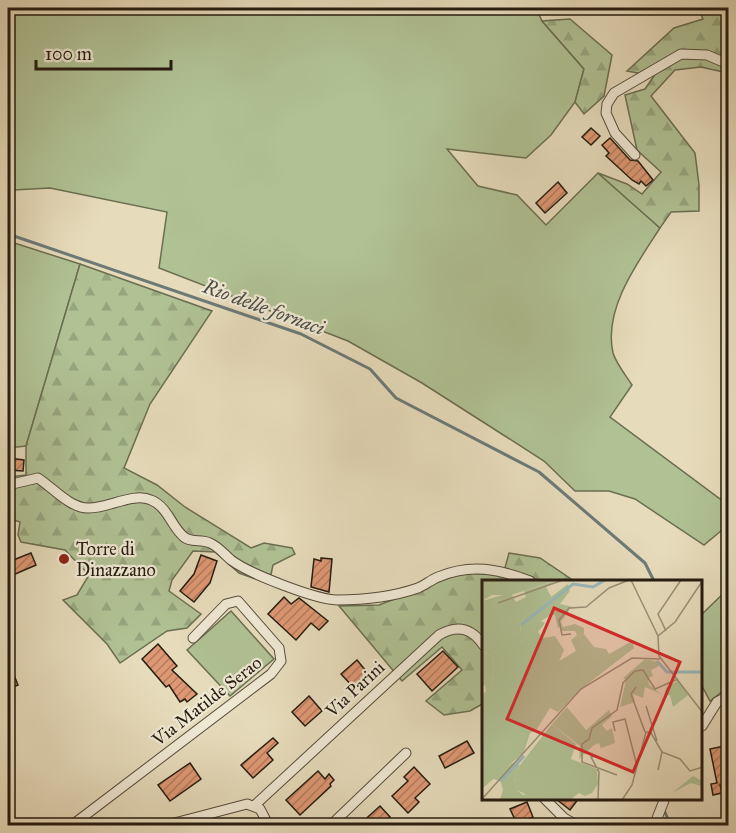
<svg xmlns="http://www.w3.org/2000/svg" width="736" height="833" font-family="'IM FELL Great Primer',serif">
  <defs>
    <pattern id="forest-firs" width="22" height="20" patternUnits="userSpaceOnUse" patternTransform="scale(1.5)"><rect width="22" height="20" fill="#b0c194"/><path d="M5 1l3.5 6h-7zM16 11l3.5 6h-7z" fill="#97a57f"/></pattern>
    <pattern id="building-hatch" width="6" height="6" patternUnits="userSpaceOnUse" patternTransform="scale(1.5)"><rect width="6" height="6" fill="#de9874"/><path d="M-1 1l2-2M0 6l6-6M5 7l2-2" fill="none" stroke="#b47b5e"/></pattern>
  </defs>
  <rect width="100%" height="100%" fill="#e6dbbb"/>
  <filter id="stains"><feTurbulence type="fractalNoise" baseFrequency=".00333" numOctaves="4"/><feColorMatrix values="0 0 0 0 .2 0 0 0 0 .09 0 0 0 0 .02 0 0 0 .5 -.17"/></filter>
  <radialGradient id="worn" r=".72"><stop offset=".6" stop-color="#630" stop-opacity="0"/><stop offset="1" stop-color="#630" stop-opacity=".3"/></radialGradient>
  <g fill="#b0c194" stroke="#6b6e52" stroke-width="1.5">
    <path d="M8,8h528l6,13 42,48 -9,33 -24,33 -25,23 -79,-9 31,37 39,9 29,30 52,-52 62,55c-22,34 -57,81 -47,125 3,10 13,23 19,32l-22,32 118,88v20l-24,20 -69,-46 -26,-8h-34l-31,-30 -122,-78 -74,-42 -189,-73 8,-56 -117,-24 -37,2 -5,-4z"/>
    <polygon points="8,241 80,264 26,446 8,448"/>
    <polygon points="728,589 728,687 710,701 702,686 702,614"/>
    <polygon points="231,611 274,659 230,696 187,650"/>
  </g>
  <g fill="url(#forest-firs)" stroke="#6b6e52" stroke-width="1.5">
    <polygon points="698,8 728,8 728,73 701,67 675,70 651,96 695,153 699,185 699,211 671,212 660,228 598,173 627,184 642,194 661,172 637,150 625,95 645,89 654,76 627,71 674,28 703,19"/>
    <polygon points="570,19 612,55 604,96 584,114 575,102 584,69 542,21"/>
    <polygon points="80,264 212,311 150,404 124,468 157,485 185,507 251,548 264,543 292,548 295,554 273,565 269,584 239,573 215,552 193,551 172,580 169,591 201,614 187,628 167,631 120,663 107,644 63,600 77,595 89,575 65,550 21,542 18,535 20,522 8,518 8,477 26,475 26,446"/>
    <polygon points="509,553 540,558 574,581 484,581 484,703 470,711 444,715 426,701 462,670 442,647 402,681 339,606 379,605 462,573 503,575"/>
  </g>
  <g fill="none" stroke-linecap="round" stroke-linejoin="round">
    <g stroke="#6c7a76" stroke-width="3">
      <polyline points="8,234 301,334 370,369 396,398 539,472 645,563 654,581"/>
      <polyline points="664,810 671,826"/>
    </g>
  </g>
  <g fill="url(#building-hatch)" stroke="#261c10" stroke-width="1.5">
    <polygon points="591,128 600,136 591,145 582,137"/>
    <polygon points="610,138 630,160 638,161 653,180 646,186 641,181 639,184 632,180 606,156 609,153 602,145"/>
    <polygon points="558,182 567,193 545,213 536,203"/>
    <polygon points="8,458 24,460 23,471 8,470"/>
    <polygon points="31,553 36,565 13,575 8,562"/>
    <polygon points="201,555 217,561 210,583 194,602 180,591 194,574"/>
    <polygon points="321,558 332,559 329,592 311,587 314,559 321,561"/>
    <polygon points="284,597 291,604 299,598 328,621 319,630 311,623 296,640 268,614"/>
    <polygon points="158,644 177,666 172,670 197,694 187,702 185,699 180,702 169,685 166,687 142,659"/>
    <polygon points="443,651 458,667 432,691 417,674"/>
    <polygon points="8,660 18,685 8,689"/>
    <polygon points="357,660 370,676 355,689 341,674"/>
    <polygon points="309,696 322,711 305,726 292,712"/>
    <polygon points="273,738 278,743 267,753 273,760 253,778 241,765"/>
    <polygon points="467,741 474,753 445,768 439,756"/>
    <polygon points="729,745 729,784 720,785 722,793 713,795 711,784 717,783 710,749"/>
    <polygon points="190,763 201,779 170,801 158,785"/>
    <polygon points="414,767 430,784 415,798 419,802 408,813 392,796 408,781 404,777"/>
    <polygon points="318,771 325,779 329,774 334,780 330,784 331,786 300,815 286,800"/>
    <polygon points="555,798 579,798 570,810"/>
    <polygon points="527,802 533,817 517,824 510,809"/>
    <polygon points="380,806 390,817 380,825 359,825"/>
  </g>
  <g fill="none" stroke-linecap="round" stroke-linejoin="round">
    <defs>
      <g id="street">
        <polyline points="635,155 615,133 606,113 607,104 614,93 681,54 707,55 728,64"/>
        <path d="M8,485l30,-7c15,10 32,30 50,30 19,1 45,-16 63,-8 17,7 20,26 33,37 7,6 17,2 26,6 9,4 14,11 21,17 19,14 83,39 106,40 28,0 55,-3 81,-12 7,-3 13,-8 20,-11 33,-14 60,-8 92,4"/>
        <polyline points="702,726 717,702 728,696"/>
        <polyline points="544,798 564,818 578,826"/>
        <path d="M255,805l184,-170c19,-11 33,-7 45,11"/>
        <polyline points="71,826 271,674 281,661 279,648 238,601 226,604 193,638"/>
        <polyline points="163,826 247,804 260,809 269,826"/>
        <polyline points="330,826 406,753"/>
        <polyline points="654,826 665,798"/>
      </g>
    </defs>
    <use href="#street" stroke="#564c3b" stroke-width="11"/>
    <use href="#street" stroke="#efe8d3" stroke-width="9"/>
  </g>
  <circle fill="#8f2418" stroke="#efe8d3" stroke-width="2" cx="64" cy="559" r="6"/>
  <g text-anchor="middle" stroke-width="4.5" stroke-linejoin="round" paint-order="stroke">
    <g font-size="18" fill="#261c10" stroke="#efe8d3" text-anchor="start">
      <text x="76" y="555">Torre di<tspan x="76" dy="21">Dinazzano</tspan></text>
    </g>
    <g font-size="18" fill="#261c10" stroke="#efe8d3">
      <text transform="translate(355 689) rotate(-43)" y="6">Via Parini</text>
      <text transform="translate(207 701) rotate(-38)" y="6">Via Matilde Serao</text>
    </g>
    <g font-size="20" font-style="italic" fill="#494b43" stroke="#efe8d3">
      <text transform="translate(264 307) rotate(20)" y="7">Rio delle fornaci</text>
    </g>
  </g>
  <g transform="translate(482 580)">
    <rect width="220" height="220" fill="#e6dbbb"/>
    <path d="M76,0l-12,7 6,11 -26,18 -6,8 1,8 -9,4 7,6 36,-6 9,14 -5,11 17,-10 -5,-11 13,-6 10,13 12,2 3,5 23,-13 2,7 -53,41 -23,23 -8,-4 -13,21 -7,4 -6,19 -42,37v-94l10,-10 2,-27 -12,-7v-50l21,-6h9l4,7 10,-5 -2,-6zM70,144l24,20 -5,15 26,10 1,15 -6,9 -7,3 -6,-3 -9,7h-33l-20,-10 -2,-13 5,-12z" fill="#b0c194"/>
    <path d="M0,0h75l-46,15h-19l-10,6zM86,4l2,7 -10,13 17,4 -7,1 -9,13 2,5 12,-3 9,4v6l-13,6 6,-5 -2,-4h-14l-1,-5 -2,3 -3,-14h-4l-10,6 4,2 -7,9 6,7 -25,3 -20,11 4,-12 18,-10 -1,-7 6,-8zM0,71l12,7 -2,27 -6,7 -1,-7 -3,2zM163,79l13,3 1,4 -8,4 2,6 -5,2 1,7 12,9 -16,-7 -2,11 -10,-4 2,8 -15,5 6,-27 -3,-2zM196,100l10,15 -15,12 -3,-12 -6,1 2,-8zM85,127l19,23 23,-20 3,6 -10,9 5,6 5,-3 3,15 -14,5 -2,-5 -5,2 -15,14 1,-13 -28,-22zM30,183l8,2 -5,12 2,13 6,5 10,-2 4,7h-37l3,-10 -2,-8 -9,-4zM211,196l9,5v5l-11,-3 -19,10z" fill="#b0c194"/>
    <path fill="none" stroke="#9ab9ba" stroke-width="3" d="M39,45l52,-41 20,3 12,-7M175,81l10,11h36M19,201l23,-25"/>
    <path fill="none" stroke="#998f77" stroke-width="1.5" d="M149,0l27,56 1,20 44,57M16,23l65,-23M184,51l-8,-17 23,-34M89,54l-9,1 -3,-15 10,-12 17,-1 23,-19 20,-8M176,56l17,-14 28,-42M154,107l-5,7 14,38M164,126l11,35M133,151l-2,-9 12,-3 12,47M114,176l-5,1 8,15 -1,28M176,190l4,-18M135,195l-35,-13v-18l7,-5 3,-11 25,-18 6,-27 12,-12 8,-1 12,19 23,-10M0,219l99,-110 51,-31 28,1M140,220l10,-15 14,-53 5,1 11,19 18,7 10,12 13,-4"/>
    <path fill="#d62828" fill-opacity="0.15" stroke="#d62828" stroke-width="3" d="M72,28l126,54 -47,110 -126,-53z"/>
    <rect width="220" height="220" fill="none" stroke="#261c10" stroke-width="3"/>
  </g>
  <rect width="736" height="833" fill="none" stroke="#e6dbbb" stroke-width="30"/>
  <rect x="9" y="9" width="718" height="815" fill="none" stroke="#261c10" stroke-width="3"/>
  <rect x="15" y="15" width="706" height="803" fill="none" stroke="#261c10" stroke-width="1.5"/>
  <path d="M36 60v9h135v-9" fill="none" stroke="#261c10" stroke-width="3"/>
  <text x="45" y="60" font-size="18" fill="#261c10" stroke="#efe8d3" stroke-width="4.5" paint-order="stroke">100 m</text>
  <rect width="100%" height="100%" filter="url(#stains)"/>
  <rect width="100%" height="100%" fill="url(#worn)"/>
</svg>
